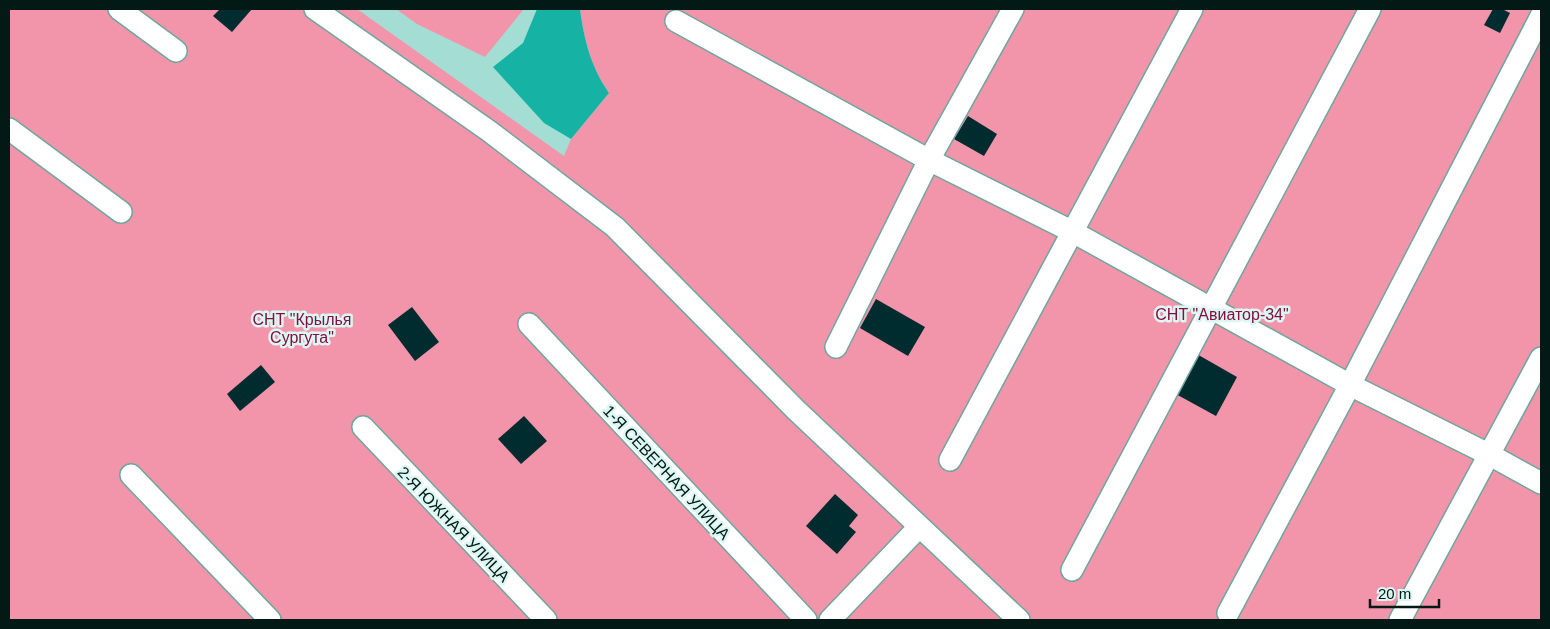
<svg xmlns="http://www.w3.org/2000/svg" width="1550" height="629" font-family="Helvetica,sans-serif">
  <rect width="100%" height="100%" fill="#a4ddd4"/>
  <g fill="#f295ab">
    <path d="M9,9h348l207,147 7,-17 38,-46c-18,-26 -25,-53 -29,-84h961v611h-1532z"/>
    <polygon points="396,9 524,9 485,57 417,24"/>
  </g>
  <path fill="#16b3a5" d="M537,9h43c4,31 11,58 29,84l-38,46 -27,-16 -51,-56 30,-24z"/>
  <g fill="#002b2f">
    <polygon points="220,9 252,9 232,32 213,16"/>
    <polygon points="1493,9 1502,9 1510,13 1500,33 1484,25"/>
    <polygon points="968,116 997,134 984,156 954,139"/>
    <polygon points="876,299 925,327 908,356 860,328"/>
    <polygon points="412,307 439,342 415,361 388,325"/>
    <polygon points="1195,353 1237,377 1216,416 1174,393"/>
    <polygon points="261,365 275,382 240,411 227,394"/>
    <polygon points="524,416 547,441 521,464 498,439"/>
    <polygon points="835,494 858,515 849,526 856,532 837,554 806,526"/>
  </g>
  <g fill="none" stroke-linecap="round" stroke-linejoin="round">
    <defs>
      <g id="minor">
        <polyline points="119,9 176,51"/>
        <polyline points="315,9 489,131 615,227 796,410 1019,620"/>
        <polyline points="676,21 929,160 1073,232 1350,385 1490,455 1541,483"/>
        <polyline points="9,129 121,212"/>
        <polyline points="529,324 806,620"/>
        <polyline points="836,347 929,160 1013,9"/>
        <polyline points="363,427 546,620"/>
        <polyline points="950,460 1192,9"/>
        <polyline points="131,475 270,620"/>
        <polyline points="1072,570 1370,9"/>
        <polyline points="1228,613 1350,385 1541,16"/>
        <polyline points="830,620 919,527"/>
        <polyline points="1400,620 1541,358"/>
      </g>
    </defs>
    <use href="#minor" stroke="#6fa69e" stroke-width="24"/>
    <use href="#minor" stroke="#fff" stroke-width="21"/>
  </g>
  <g text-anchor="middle" stroke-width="5" stroke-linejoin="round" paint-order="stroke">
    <g font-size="16" fill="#83103e" stroke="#dcf7f3">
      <text x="1222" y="320">СНТ "Авиатор-34"</text>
      <text x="302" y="325">CНТ "Крылья<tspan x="302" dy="18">Сургута"</tspan></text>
    </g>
    <g font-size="16" fill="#031916" stroke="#dcf7f3">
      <text transform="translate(667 472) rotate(47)" y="6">1-Я СЕВЕРНАЯ УЛИЦА</text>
      <text transform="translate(454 524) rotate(46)" y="6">2-Я ЮЖНАЯ УЛИЦА</text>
    </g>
  </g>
  <rect width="1550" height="629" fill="none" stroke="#031916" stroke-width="20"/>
  <path d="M1370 599v8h69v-8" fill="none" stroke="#031916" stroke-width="2.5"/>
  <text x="1378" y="599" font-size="15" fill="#031916" stroke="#dcf7f3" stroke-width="4" paint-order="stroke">20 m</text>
</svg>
